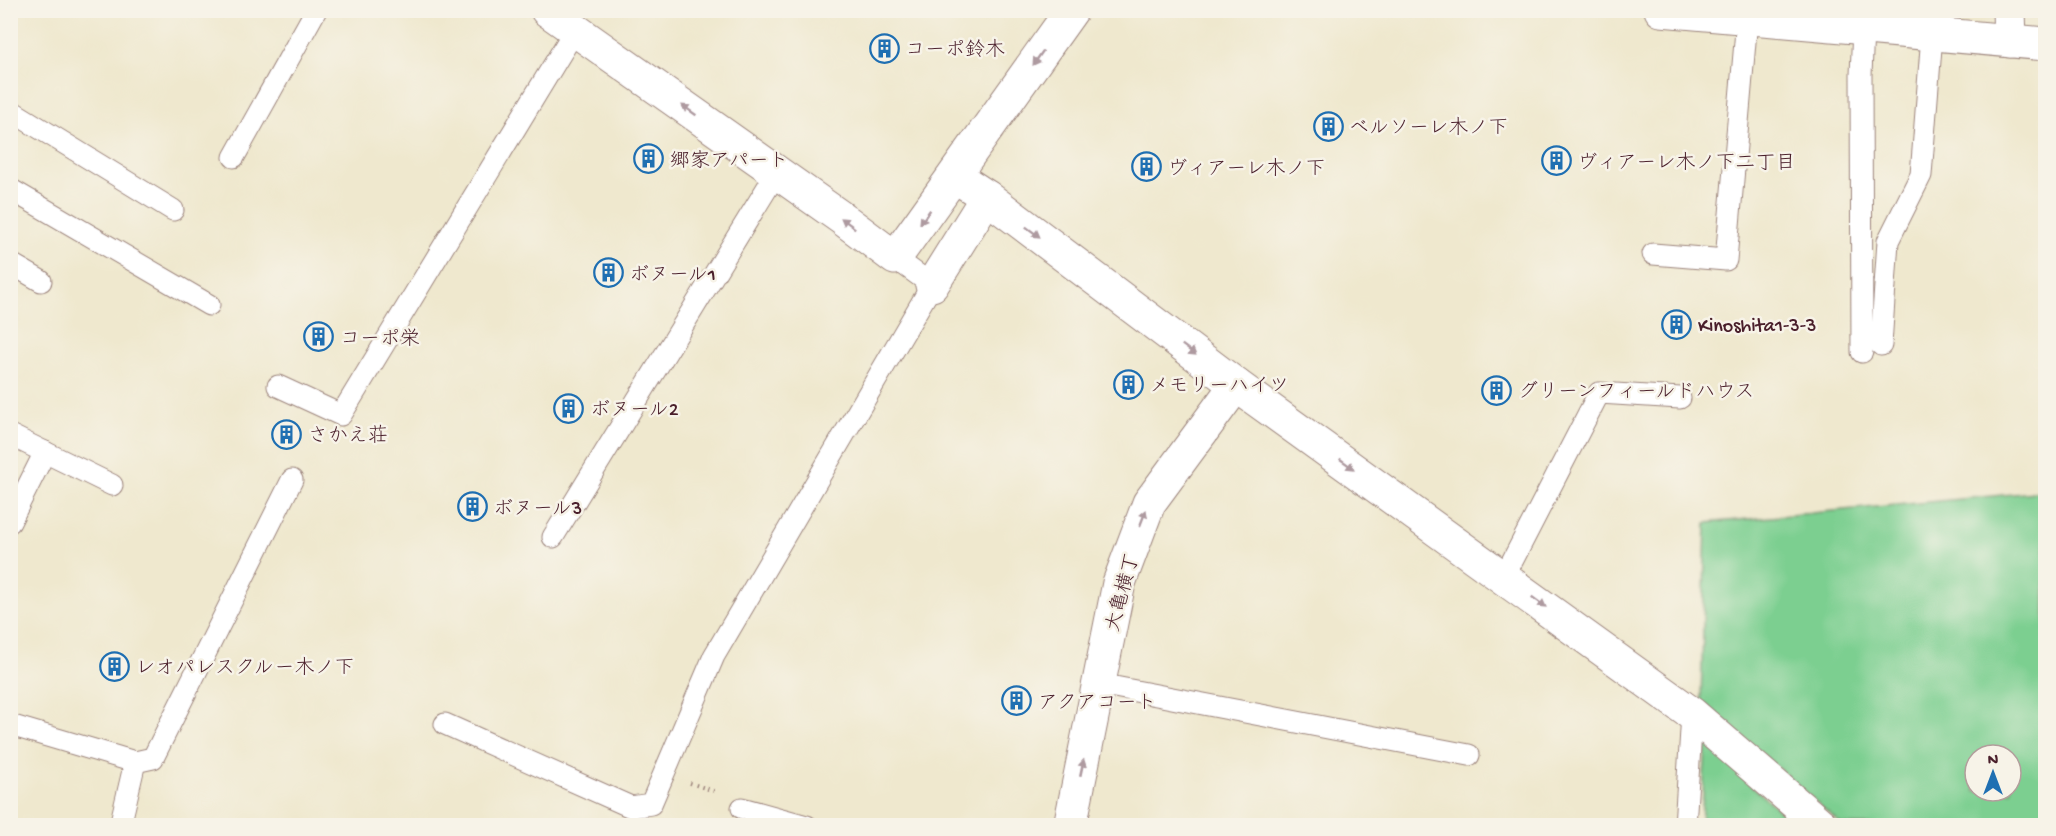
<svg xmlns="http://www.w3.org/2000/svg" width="2056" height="836" font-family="'Gochi Hand','Klee One',sans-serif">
  <rect width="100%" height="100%" fill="#f7f3e8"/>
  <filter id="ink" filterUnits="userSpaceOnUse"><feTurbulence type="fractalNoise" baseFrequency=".0167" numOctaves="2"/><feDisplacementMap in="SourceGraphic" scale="12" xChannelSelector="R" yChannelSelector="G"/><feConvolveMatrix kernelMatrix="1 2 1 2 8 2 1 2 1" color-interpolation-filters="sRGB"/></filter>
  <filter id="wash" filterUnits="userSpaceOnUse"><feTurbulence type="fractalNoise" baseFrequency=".008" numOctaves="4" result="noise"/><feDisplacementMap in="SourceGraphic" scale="24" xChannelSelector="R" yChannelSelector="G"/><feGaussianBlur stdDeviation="1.35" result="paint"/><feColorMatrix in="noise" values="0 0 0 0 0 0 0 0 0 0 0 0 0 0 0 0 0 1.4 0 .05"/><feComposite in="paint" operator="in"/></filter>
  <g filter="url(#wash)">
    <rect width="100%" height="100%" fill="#efe8ce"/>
    <g fill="#7ccf90" stroke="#63775e" stroke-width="1.5" fill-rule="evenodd">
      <path d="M2045,491v334h-203l-141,-125 5,-177zM1975,755h36v36h-36z"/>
      <polygon points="1706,744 1791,821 1791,825 1701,826"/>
    </g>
  </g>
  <g filter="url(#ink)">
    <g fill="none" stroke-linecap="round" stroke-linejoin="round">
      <defs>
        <g id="service">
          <polyline points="10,110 173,210"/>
          <polyline points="234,157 316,10"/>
          <polyline points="10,189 209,305"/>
          <polyline points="1653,254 1726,260 1747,19"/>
          <polyline points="10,263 41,281"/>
          <polyline points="1881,345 1888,241 1921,175 1932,35"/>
          <polyline points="1862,352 1861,75 1863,29"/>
          <polyline points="278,386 341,415 575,30"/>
          <polyline points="10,435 112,485"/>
          <polyline points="10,522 45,452"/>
          <polyline points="553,537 777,172"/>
          <polyline points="1504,577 1599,393 1680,398"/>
          <polyline points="1099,684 1469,755"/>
          <polyline points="445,724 631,807 651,804 714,656 932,285 895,258"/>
          <polyline points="10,725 135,762 153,758 292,480"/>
          <polyline points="742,808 807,826"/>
          <polyline points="120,826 135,762"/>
          <polyline points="1685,826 1692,714"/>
        </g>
        <g id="minor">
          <polyline points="547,10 843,219 895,258 1072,10"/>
          <polyline points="2009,10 2010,41"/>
          <polyline points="955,176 987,197 1236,385 1692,714 1822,826"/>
          <polyline points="932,285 987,197"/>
          <polyline points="1070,826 1119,583 1149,503 1236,385"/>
        </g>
        <polyline id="secondary" points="1661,10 2046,44"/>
      </defs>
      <use href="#service" stroke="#9c847c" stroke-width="23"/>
      <use href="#minor" stroke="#9c847c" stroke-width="35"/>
      <use href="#secondary" stroke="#9c847c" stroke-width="35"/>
      <polyline stroke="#9c847c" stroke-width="4" stroke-dasharray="1.5 4.5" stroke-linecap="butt" points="690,783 717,792"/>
      <use href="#service" stroke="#fff" stroke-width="21"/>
      <use href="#minor" stroke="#fff" stroke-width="33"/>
      <use href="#secondary" stroke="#fff" stroke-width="33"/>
    </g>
    <defs><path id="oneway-solid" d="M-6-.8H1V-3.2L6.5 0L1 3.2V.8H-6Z" transform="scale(1.5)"/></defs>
    <g fill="#ae9aa0">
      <use href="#oneway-solid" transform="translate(1038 58) rotate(125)"/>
      <use href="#oneway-solid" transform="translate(689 110) rotate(-145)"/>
      <use href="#oneway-solid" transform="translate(925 217) rotate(126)"/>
      <use href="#oneway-solid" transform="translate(848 223) rotate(-143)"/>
      <use href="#oneway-solid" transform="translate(1033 232) rotate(37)"/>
      <use href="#oneway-solid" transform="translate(1189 350) rotate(37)"/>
      <use href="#oneway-solid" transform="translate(1347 464) rotate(36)"/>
      <use href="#oneway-solid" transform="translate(1143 518) rotate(-69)"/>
      <use href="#oneway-solid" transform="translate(1539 602) rotate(36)"/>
      <use href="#oneway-solid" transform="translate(1082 768) rotate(-78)"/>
    </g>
  </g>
  <defs>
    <symbol id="building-ring" viewBox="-11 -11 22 22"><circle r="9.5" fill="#f7f3e8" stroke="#1f6fb2" stroke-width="1.5"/><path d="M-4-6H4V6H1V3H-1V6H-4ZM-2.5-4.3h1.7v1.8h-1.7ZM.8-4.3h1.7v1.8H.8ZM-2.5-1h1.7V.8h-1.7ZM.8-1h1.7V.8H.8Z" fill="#1f6fb2"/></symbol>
  </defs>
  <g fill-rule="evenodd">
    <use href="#building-ring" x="868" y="32" width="33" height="33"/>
    <use href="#building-ring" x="1312" y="110" width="33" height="33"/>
    <use href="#building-ring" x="632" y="142" width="33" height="33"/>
    <use href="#building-ring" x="1540" y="144" width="33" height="33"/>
    <use href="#building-ring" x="1130" y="150" width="33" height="33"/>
    <use href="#building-ring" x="592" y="256" width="33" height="33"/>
    <use href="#building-ring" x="1660" y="308" width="33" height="33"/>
    <use href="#building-ring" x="302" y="320" width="33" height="33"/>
    <use href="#building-ring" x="1112" y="368" width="33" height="33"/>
    <use href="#building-ring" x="1480" y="374" width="33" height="33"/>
    <use href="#building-ring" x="552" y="392" width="33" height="33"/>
    <use href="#building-ring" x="270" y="418" width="33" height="33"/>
    <use href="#building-ring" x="456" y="490" width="33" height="33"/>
    <use href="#building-ring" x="98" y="650" width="33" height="33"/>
    <use href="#building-ring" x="1000" y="684" width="33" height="33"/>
  </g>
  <g text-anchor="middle" stroke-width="5" stroke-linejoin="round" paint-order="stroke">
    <g font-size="20" fill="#4a1f2b" stroke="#f7f3e8" text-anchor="start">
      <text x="905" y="55">コーポ鈴木</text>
      <text x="1349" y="133">ベルソーレ木ノ下</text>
      <text x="670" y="166">郷家アパート</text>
      <text x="1577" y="168">ヴィアーレ木ノ下二丁目</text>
      <text x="1167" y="174">ヴィアーレ木ノ下</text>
      <text x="629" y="280">ボヌール1</text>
      <text x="1698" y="331">Kinoshita1-3-3</text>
      <text x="340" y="344">コーポ栄</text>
      <text x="1149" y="391">メモリーハイツ</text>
      <text x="1518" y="397">グリーンフィールドハウス</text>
      <text x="590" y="415">ボヌール2</text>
      <text x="308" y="441">さかえ荘</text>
      <text x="493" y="514">ボヌール3</text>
      <text x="135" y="673">レオパレスクルー木ノ下</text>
      <text x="1038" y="708">アクアコート</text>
    </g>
    <g font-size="20" fill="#4a1f2b" stroke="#f7f3e8">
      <text transform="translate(1121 592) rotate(-75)" y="7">大亀横丁</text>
    </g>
  </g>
  <rect width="2056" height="836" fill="none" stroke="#f7f3e8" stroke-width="36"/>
  <g transform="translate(1993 773)"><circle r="28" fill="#f7f3e8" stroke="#b29e9c" stroke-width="1.5"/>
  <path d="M0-4.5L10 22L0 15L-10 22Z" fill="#1f6fb2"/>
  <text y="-9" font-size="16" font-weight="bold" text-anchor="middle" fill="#4a1f2b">N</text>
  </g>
</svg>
